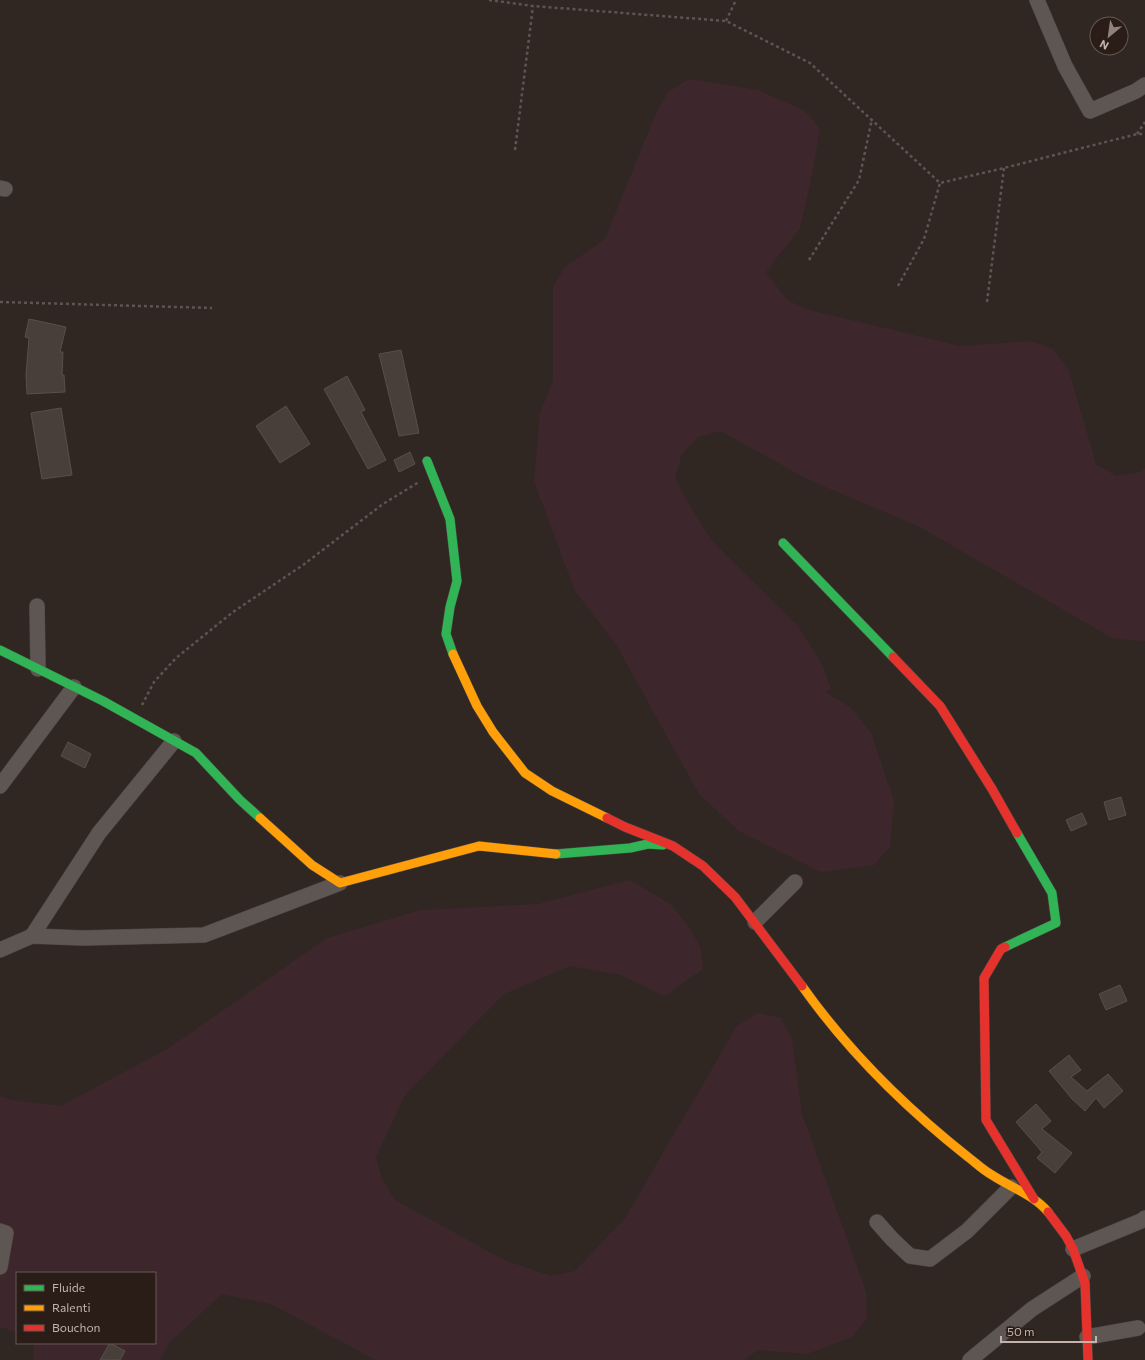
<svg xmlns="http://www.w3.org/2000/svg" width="1145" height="1360" font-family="Commissioner,sans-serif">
  <rect width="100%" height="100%" fill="#302723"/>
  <g fill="#3d272d">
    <polygon points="689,79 758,90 805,111 820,129 812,174 800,228 766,272 787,300 809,310 960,346 1031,341 1053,349 1068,368 1096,464 1116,476 1141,472 1145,468 1145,641 1114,639 920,527 809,480 721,431 698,437 682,454 675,477 686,500 712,541 798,626 823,666 831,689 825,692 851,708 871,733 894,801 890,847 874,865 821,872 739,831 699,794 617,646 575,591 534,481 540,413 553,381 553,287 564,268 605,239 656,113 668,92"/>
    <polygon points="630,880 670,904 688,925 700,946 703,969 664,996 621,975 570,966 504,994 405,1095 376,1157 382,1179 395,1200 504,1260 551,1276 575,1271 625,1218 737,1026 758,1013 781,1018 792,1039 802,1114 866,1292 867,1318 852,1337 807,1354 758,1350 744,1360 376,1360 271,1304 222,1294 170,1342 160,1360 33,1360 34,1343 155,1343 155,1273 17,1273 17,1332 0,1327 0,1096 11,1100 61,1106 169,1048 327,938 420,910 538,904"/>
  </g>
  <g fill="#483f3b" stroke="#584f4a">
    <polygon points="29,319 66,327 60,352 63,352 62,375 64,375 65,392 27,394 26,375 29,338 25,337"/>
    <polygon points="401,350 419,433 399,436 379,354"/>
    <polygon points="347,376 365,410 361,412 386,460 368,469 324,389"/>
    <polygon points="286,406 310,444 280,463 256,426"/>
    <polygon points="61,408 72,475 42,479 31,413"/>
    <polygon points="410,452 415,464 399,472 394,460"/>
    <polygon points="68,742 91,754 85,768 61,756"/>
    <polygon points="1121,797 1126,815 1109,820 1104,802"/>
    <polygon points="1082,813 1087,824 1071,831 1066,820"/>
    <polygon points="1120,985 1127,1001 1106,1010 1099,994"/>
    <polygon points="1069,1055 1081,1070 1071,1077 1087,1091 1108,1074 1123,1091 1104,1108 1096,1098 1085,1111 1072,1099 1049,1071"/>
    <polygon points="1036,1104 1051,1121 1042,1129 1072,1153 1055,1173 1037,1158 1042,1152 1016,1122"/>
    <polygon points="110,1343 125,1351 120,1360 100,1360"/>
  </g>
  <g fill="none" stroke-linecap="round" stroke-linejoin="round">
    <defs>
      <g id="street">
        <polyline points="1037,0 1065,66 1090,111 1136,91 1145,85"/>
        <polyline points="0,188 5,189"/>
        <polyline points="37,606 38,669"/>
        <polyline points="0,786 74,687"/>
        <polyline points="755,922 795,882"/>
        <polyline points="32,936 99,833 174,741"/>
        <polyline points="0,950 32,936 83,938 204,935 340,883"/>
        <polyline points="877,1222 892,1239 910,1256 930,1259 967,1231 1011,1187"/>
        <polyline points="0,1231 6,1233 0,1267"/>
        <polyline points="1073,1249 1141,1221 1145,1218"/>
        <polyline points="1087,1337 1138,1328"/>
        <polyline points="970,1360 1032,1309 1083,1276"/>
      </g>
      <g id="fast">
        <polyline points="427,461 450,519 457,581 450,607 446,634 453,654"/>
        <polyline points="783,543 893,657"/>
        <polyline points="0,650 103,701 196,753 240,800 260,818"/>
        <polyline points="556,854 630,848 648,844 663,845"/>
        <polyline points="1005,947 1056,923 1052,893 1017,833"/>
      </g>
      <g id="slow">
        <polyline points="453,654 477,706 493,732 525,773 552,791 607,818"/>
        <polyline points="260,818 312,865 340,883 479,846 556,854"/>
        <path d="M802,986c46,65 104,122 166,171 8,6 15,13 24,18 18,12 42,20 56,37"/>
      </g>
      <g id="jam">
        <polyline points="893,657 940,706 992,789 1017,833"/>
        <polyline points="607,818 625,827 673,846 703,866 735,897 802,986"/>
        <polyline points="1005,947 1001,949 984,978 986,1120 1034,1199"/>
        <polyline points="1048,1212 1066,1236 1073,1249 1085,1283 1088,1360"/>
      </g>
    </defs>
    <use href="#street" stroke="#4a4440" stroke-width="16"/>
    <use href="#fast" stroke="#4d4440" stroke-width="10"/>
    <use href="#slow" stroke="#4d4440" stroke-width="10"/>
    <use href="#jam" stroke="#4d4440" stroke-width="10"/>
    <g stroke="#5d5552" stroke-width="2.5" stroke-dasharray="3 3" stroke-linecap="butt">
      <polyline points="489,0 533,6 726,21 810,63 940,183 1004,168 1137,134 1145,134"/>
      <polyline points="726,21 736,0"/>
      <polyline points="1137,134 1145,122"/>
      <polyline points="515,150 533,6"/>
      <polyline points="809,260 859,180 872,119"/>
      <polyline points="898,286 924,239 940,183"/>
      <polyline points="0,302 212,308"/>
      <polyline points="987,302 1004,168"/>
      <polyline points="142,705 154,682 176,658 233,612 303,565 383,504 419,482"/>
    </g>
    <use href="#street" stroke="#5e5652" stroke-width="15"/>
    <use href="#fast" stroke="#30b455" stroke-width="9"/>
    <use href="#slow" stroke="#ff9f0a" stroke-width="9"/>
    <use href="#jam" stroke="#e5322d" stroke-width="9"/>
  </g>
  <rect x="16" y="1272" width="140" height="72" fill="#2a1d17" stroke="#675952"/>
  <rect x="24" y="1285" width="20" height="6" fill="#30b455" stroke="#675952"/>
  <text x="52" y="1292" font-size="12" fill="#c3b3aa">Fluide</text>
  <rect x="24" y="1305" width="20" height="6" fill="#ff9f0a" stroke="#675952"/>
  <text x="52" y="1312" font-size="12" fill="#c3b3aa">Ralenti</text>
  <rect x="24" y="1325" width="20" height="6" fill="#e5322d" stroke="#675952"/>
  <text x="52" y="1332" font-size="12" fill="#c3b3aa">Bouchon</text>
  <g transform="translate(1109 36) rotate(209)"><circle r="19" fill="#2a1d17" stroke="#675952"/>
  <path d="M0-3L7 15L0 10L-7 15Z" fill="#90827b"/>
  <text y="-6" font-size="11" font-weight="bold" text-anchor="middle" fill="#c3b3aa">N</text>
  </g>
  <path d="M1001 1336v6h95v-6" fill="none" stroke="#c3b3aa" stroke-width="2"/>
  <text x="1007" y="1336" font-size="12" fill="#c3b3aa" stroke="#2a1d17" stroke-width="3" paint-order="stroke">50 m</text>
</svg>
